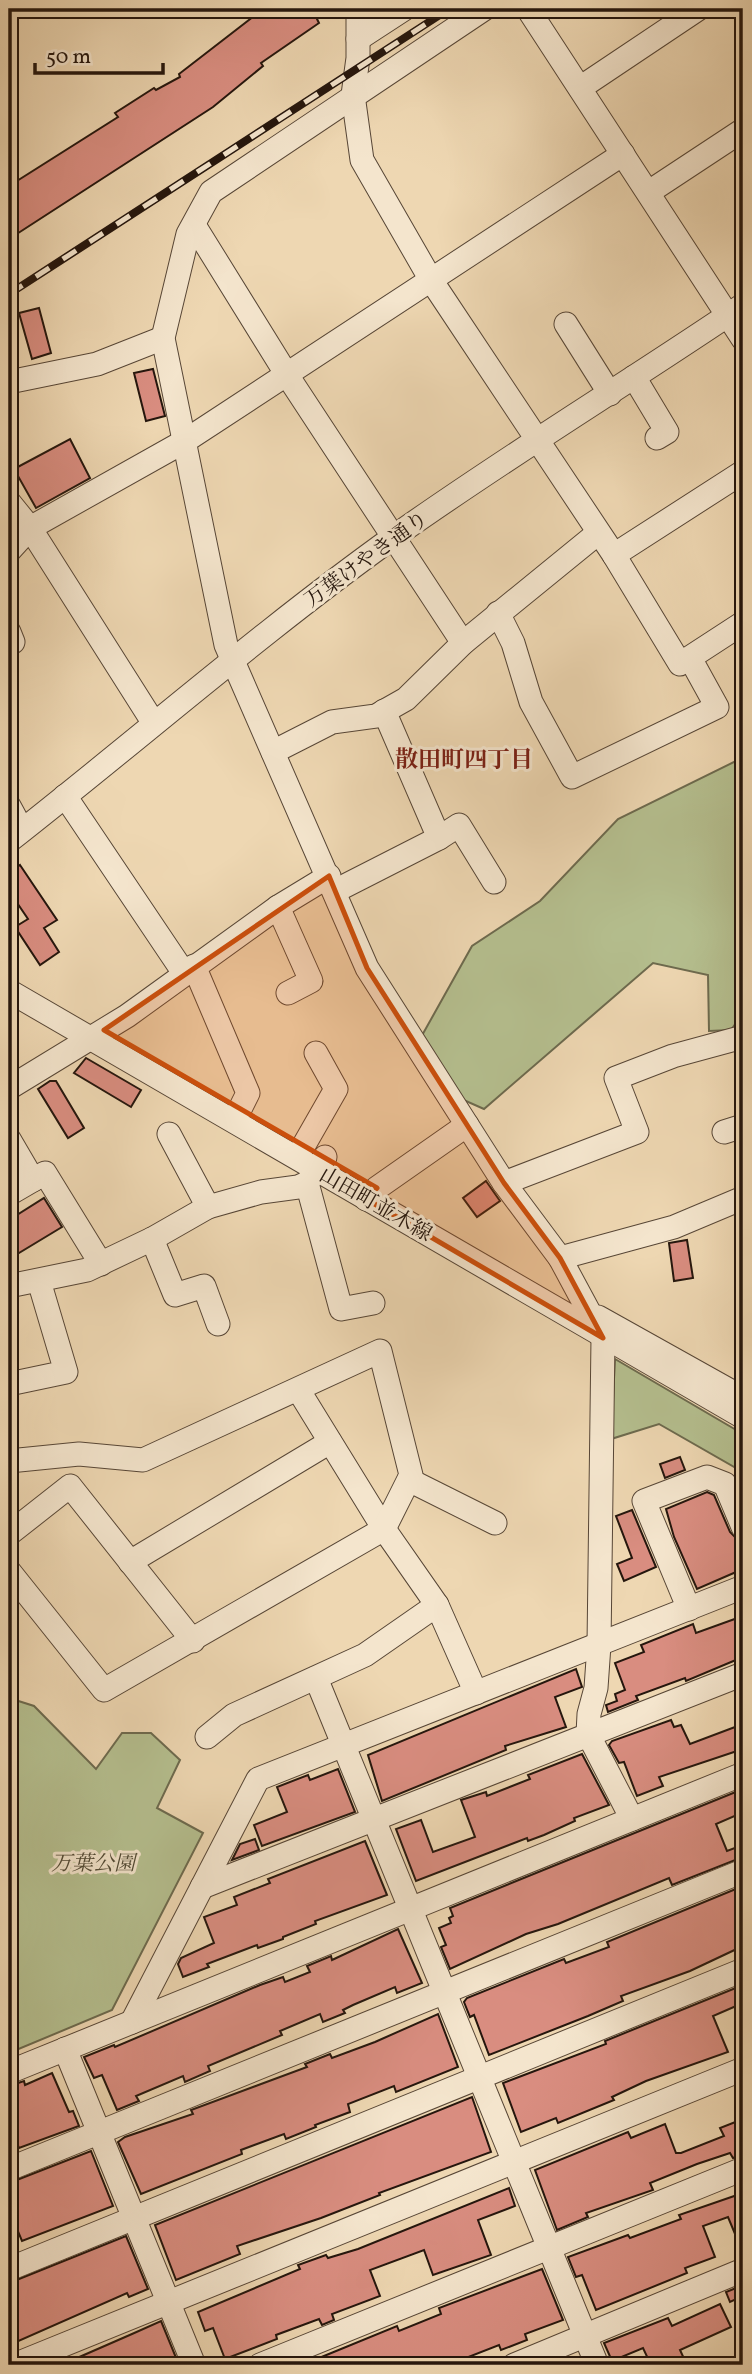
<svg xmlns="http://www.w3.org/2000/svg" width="752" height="2374" font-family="Vollkorn,'Noto Serif JP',serif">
  <rect width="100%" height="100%" fill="#eed7b2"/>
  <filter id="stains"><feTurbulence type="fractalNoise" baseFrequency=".00286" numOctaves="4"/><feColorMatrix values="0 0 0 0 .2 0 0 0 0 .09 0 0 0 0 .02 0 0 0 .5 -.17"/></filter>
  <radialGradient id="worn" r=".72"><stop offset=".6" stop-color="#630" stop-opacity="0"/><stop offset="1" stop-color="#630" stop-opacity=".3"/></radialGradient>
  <g fill="#b5bf8f" stroke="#6d6a4e" stroke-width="2">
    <polygon points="743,742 743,1013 731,1030 709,1031 708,975 653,963 484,1109 450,1094 420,1039 472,946 540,901 618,819 736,761"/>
    <polygon points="615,1359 743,1434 743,1472 659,1424 611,1439"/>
    <polygon points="9,1698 34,1706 96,1769 122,1733 151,1733 180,1760 157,1808 203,1833 112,2010 9,2053"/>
  </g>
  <g fill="#d98d80" stroke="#25160d" stroke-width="2">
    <polygon points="263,9 333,9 317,19 319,23 261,63 263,66 213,107 9,239 9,186 118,117 115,113 154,88 156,90 180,77 179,74"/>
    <polygon points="39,308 51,353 32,359 19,313"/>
    <polygon points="153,369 165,416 146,421 134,373"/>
    <polygon points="70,439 90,478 36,508 14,469"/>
    <polygon points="20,865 57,920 44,928 59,952 40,965 15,927 28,919 9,891 9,873"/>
    <polygon points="86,1058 141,1090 131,1107 74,1073"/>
    <polygon points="50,1081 56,1081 84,1128 68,1138 38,1089"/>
    <polygon points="486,1181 500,1201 477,1217 463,1198"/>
    <polygon points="44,1198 62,1227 9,1259 9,1220"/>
    <polygon points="687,1240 693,1278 674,1281 669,1243"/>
    <polygon points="680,1457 685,1470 665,1478 660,1464"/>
    <polygon points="707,1492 714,1495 730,1532 738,1540 743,1553 743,1569 697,1589 674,1537 666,1509"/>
    <polygon points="632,1510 656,1567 624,1581 617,1564 632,1558 616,1516"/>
    <polygon points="743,1616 743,1657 686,1681 685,1678 636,1696 638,1700 608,1712 606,1705 617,1701 615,1694 625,1690 615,1663 644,1652 641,1645 693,1624 696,1633"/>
    <polygon points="576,1669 582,1687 555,1697 566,1727 505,1746 506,1750 382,1801 368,1755"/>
    <polygon points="671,1720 674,1727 681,1725 690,1744 743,1724 743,1749 659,1777 663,1786 637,1796 624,1762 619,1763 609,1745 612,1741"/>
    <polygon points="582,1754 609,1805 574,1818 575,1821 544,1835 528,1841 527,1838 416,1881 396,1829 421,1820 433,1852 475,1837 461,1800 486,1792 487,1796 530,1779 528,1775"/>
    <polygon points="338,1769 355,1812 262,1846 254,1825 287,1812 277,1787 308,1775 310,1780"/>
    <polygon points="743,1789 743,1808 736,1812 737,1815 716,1824 727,1851 740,1846 743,1857 672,1885 669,1878 558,1924 526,1934 450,1969 441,1947 446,1945 439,1928 451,1923 449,1918 453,1916 450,1908"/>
    <polygon points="255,1839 259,1850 232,1860 240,1844"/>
    <polygon points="365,1841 387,1895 315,1921 316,1924 283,1937 283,1939 258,1948 257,1945 207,1964 209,1967 183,1977 178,1964 181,1958 214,1943 204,1917 237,1905 234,1897 270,1883 268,1879"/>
    <polygon points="743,1886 743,1946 690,1971 621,1996 623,2001 588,2016 489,2055 474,2015 470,2017 464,2002 467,1998 564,1959 566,1963 609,1947 607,1942"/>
    <polygon points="398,1929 422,1983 397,1993 395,1987 353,2005 343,2010 345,2013 323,2022 320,2014 280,2031 282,2035 208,2066 210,2071 185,2082 183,2076 136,2096 139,2101 117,2110 102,2075 94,2078 84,2057 114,2045 115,2047 260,1985 283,1977 285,1982 310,1972 307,1966 331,1956 332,1960"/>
    <polygon points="743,1985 743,2003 713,2016 728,2052 646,2081 612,2097 614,2100 558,2123 556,2118 521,2132 503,2083 606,2044 605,2041"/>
    <polygon points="438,2014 458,2067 396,2092 394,2086 348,2104 350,2112 315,2125 316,2127 286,2139 284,2134 241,2150 242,2154 141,2194 118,2142 125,2137 193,2114 191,2110 307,2067 305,2064 330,2054 332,2058 375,2042"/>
    <polygon points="52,2073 69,2112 73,2111 79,2126 19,2148 9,2125 9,2086 24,2081 25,2085"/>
    <polygon points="472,2097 491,2152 379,2193 380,2195 321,2218 237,2246 240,2254 176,2280 155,2225"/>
    <polygon points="743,2119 743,2155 733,2158 730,2153 697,2164 650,2183 653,2190 586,2213 588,2217 557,2230 535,2170 628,2132 631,2138 665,2124 676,2153 681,2153 724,2136 720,2128"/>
    <polygon points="91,2151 113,2206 22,2241 9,2210 9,2183"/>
    <polygon points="509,2188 515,2206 478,2220 491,2255 433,2275 424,2250 370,2270 380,2296 332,2314 334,2320 322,2325 319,2319 276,2335 277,2339 225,2359 213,2328 205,2331 198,2312 300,2269 298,2265 326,2255 328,2258 358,2249"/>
    <polygon points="743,2193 743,2253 728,2217 703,2226 715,2257 685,2268 687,2273 596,2310 582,2275 576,2277 568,2257 628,2235 630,2238 681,2219 679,2215"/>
    <polygon points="126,2236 148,2289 129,2297 127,2293 14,2343 9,2332 9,2283"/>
    <polygon points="542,2269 563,2320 525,2334 527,2340 501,2350 499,2345 458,2361 460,2365 302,2365 397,2326 399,2331 441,2314 439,2308"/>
    <polygon points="741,2286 743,2296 730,2302 726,2292"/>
    <polygon points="720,2304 731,2327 680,2350 687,2365 651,2365 643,2348 612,2361 604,2343 668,2318 672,2326"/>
    <polygon points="161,2321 179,2365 61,2365 132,2334"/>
  </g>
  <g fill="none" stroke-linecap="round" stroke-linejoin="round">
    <defs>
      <g id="minor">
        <polyline points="358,9 358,58 353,95 362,160 431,280 614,555 680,664 743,623"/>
        <polyline points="484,9 211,192 188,234 163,338 226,645 367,968 504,1183 560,1258 603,1338 599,1645 596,1688 589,1714 588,1734 632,1819"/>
        <polyline points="528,9 743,339"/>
        <polyline points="358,39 404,9"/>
        <polyline points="580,88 698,9"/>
        <polyline points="649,192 743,130"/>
        <polyline points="194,225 287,375 463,643"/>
        <polyline points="566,324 610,394"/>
        <polyline points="634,377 667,432 657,438"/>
        <polyline points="9,382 97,364 163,338"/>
        <polyline points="9,502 30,528 153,722"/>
        <polyline points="9,551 30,528 185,441 623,154"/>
        <polyline points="614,555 743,472"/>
        <polyline points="498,613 513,643 531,702 572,777 717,707 690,658"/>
        <polyline points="9,632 13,642"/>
        <polyline points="273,752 332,722 376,716 406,699 463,643 598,533"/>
        <polyline points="65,796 184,973"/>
        <polyline points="9,806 22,830"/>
        <polyline points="439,838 459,825 494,882"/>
        <path d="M9,841c129,-101 252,-209 386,-305 114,-81 233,-153 348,-231"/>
        <polyline points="335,891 439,838 384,711"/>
        <polyline points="278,907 311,981 288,993"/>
        <polyline points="194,966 248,1093 240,1109"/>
        <polyline points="9,991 743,1417"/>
        <polyline points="9,1088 127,1016 278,907 329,876"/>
        <polyline points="724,1132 743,1126"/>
        <polyline points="169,1134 208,1207"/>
        <polyline points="9,1139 33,1180"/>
        <polyline points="304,1145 336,1089 316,1053"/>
        <polyline points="307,1183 341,1309 373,1303"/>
        <polyline points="504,1183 637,1132 616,1078 673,1056 743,1037"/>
        <polyline points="9,1194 45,1173 101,1264"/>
        <polyline points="366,1199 377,1188 467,1125"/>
        <polyline points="152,1239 175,1295 204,1286 218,1324"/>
        <polyline points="560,1258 674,1227 743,1198"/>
        <polyline points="9,1286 87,1270 152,1239 208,1207 261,1192 298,1187 307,1183 325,1157"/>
        <polyline points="598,1317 743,1398"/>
        <polyline points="9,1384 66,1372 39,1281"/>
        <polyline points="299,1391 384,1529 437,1605 476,1693"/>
        <polyline points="9,1461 79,1454 143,1460 380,1351 411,1475 384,1529 104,1690 9,1571"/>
        <polyline points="409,1480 495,1523"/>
        <polyline points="9,1534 70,1486 193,1641"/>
        <polyline points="130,1562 330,1442"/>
        <polyline points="689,1609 644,1501 707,1477 725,1484 743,1527"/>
        <polyline points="316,1678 597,2365"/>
        <polyline points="207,1737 234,1715 365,1655 437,1605"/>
        <polyline points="202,1887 743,1674"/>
        <polyline points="132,2022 258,1779 743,1587"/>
        <polyline points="65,2049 194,2365"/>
        <polyline points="9,2072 743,1774"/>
        <polyline points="9,2169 743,1871"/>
        <polyline points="9,2269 743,1970"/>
        <polyline points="14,2365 743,2069"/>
        <polyline points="260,2365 743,2169"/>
        <polyline points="514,2365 743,2270"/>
      </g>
    </defs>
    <use href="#minor" stroke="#574636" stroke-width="25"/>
    <use href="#minor" stroke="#f4e5cd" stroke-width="23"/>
    <defs>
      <polyline id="rail" points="9,294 449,9"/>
    </defs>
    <use href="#rail" stroke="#25160d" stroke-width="8"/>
    <use href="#rail" stroke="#f4e5cd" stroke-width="5" stroke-dasharray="16" stroke-linecap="butt"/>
  </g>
  <path fill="#cb4f0c" fill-opacity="0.2" stroke="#cb4f0c" stroke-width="5" stroke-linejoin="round" d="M329,876l38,92 137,215 56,75 43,80 -237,-139 11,-11 -273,-158z"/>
  <g text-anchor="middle" stroke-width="6" stroke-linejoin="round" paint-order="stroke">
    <g font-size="21" fill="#25160d" stroke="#f4e5cd">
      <text transform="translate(366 559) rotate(-36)" y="7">万葉けやき通り</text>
      <text transform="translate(376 1204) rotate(30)" y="7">山田町並木線</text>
    </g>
    <g font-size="21" font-style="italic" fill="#504934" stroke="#f4e5cd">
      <text x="93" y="1870">万葉公園</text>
    </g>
    <g font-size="23" font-weight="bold" fill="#7a1f14" stroke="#f4e5cd">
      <text x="464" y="767">散田町四丁目</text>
    </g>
  </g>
  <rect width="752" height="2374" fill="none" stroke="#eed7b2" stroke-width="35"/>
  <rect x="10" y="10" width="731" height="2353" fill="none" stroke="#25160d" stroke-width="3.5"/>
  <rect x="18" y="18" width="717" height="2339" fill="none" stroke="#25160d" stroke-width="2"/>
  <path d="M35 63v10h128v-10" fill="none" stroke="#25160d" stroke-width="3.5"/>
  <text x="46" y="63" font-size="21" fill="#25160d" stroke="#f4e5cd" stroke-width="5" paint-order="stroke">50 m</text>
  <rect width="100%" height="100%" filter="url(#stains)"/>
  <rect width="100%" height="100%" fill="url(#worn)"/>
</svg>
